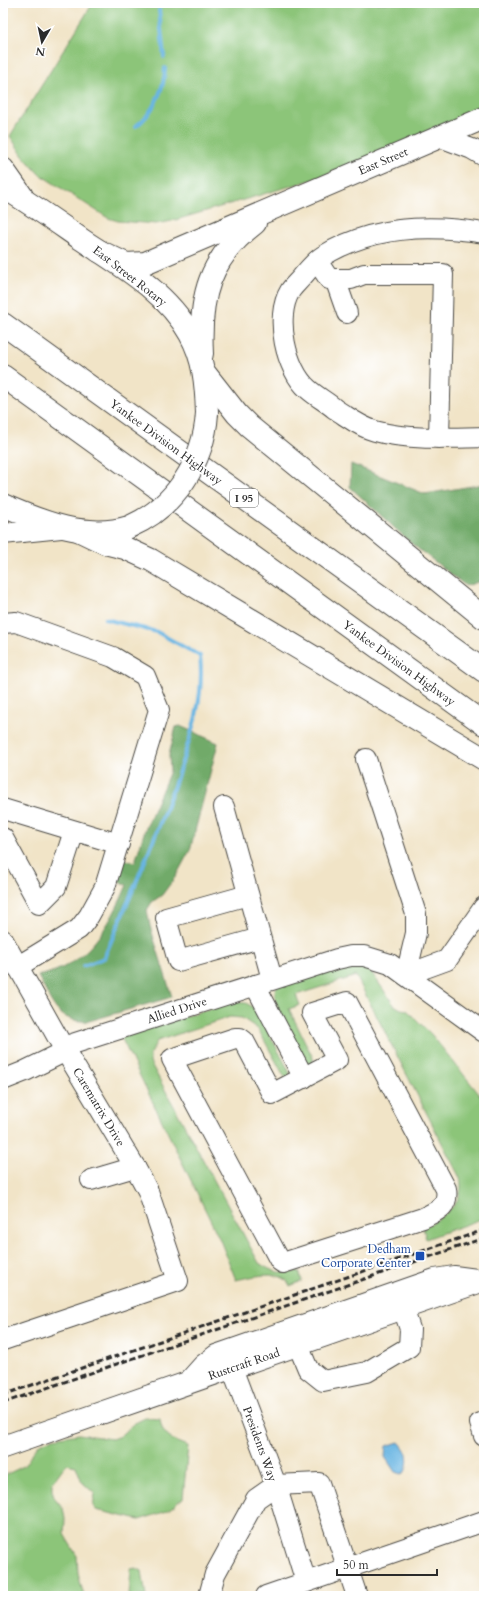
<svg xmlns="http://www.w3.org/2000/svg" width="487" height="1599" font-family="Cardo,serif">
  <rect width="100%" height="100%" fill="#fff"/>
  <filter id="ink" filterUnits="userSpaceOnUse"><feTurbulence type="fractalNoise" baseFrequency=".025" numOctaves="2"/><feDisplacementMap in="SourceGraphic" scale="8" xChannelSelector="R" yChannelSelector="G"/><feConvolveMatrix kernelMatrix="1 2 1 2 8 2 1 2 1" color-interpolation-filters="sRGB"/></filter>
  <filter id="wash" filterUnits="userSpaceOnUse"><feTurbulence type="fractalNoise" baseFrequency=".012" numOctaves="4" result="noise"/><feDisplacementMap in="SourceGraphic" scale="16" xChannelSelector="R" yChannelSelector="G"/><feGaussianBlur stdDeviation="0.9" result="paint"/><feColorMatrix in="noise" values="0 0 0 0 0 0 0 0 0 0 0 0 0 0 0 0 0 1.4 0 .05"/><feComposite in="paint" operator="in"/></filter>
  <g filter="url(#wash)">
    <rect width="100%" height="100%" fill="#f1e4c7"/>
    <g fill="#8cc579" stroke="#5c7852">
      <polygon points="93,3 484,3 484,110 318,178 172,221 156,224 118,221 108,218 39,174 23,156 10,136"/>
      <path d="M346,966h10l13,3 25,36 7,4 6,1 24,24 53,66v118l-58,21 -3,-11c19,-11 43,-24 37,-50l-104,-202 -60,19 4,10 -11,4 24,49v4l-4,4c-9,-15 -43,-65 -32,-80z"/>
      <path d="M231,1002l15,1 10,6 32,60 2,5 -3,4 -3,-2 -26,-47 -16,-11 -12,-1 -73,24 -7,13v8l109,201c13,9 24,12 40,8l3,10 -12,5c-6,-18 -40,-9 -54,-6l-16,-40 -99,-203z"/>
      <path d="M145,1418l15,1c2,18 13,22 28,27l-5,52 -16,13 -28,9 -43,-10 -3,-4 2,-12 -13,-12 -6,-16 -10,-2 -14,19v8l2,6 9,11 2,11 -1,15 13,22 1,18 6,22h-81v-120l21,-10 14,-21 15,-7 26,-4 33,5 8,-3 13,-12z"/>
      <polygon points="136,1568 142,1571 146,1596 129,1596 131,1569"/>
    </g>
    <g fill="#71aa69" stroke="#4e6a4a">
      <polygon points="351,464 425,494 484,484 484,580 466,586 412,544 350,487"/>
      <path d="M180,726l38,17 -28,107 -14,26 -14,19 -10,7 -5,8 3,16 22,71 -83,24c-33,2 -37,-19 -51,-45 49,-10 71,-49 89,-91l-12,-6 7,-20 13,3 10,-32 25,-59 -1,-16 7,-28z"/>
    </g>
    <path fill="#69b5e2" stroke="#4a7086" d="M399,1442c9,9 11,18 6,30l-4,2 -6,-2 -10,-15 1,-11z"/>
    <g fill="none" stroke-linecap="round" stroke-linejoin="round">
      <g stroke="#69b5e2" stroke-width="4">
        <polyline points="159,10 164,57"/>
        <path d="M136,126c16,-11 29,-38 29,-58"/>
        <path d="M83,966l21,-8c25,-59 51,-117 72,-178 14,-42 29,-79 24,-124l-43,-24 -52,-13"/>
      </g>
    </g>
  </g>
  <g filter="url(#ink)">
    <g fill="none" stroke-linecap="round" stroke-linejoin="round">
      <defs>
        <g id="minor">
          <polyline points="440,137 472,149 484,156"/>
          <polyline points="317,261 329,279 351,279 364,274 443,274 439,438"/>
          <polyline points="335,279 347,313"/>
          <path d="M483,437c-32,1 -77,3 -108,-6 -15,-4 -27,-14 -40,-22 -8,-7 -18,-12 -27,-20 -22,-19 -34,-72 -18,-98 3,-5 8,-9 12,-14 6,-7 13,-16 21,-21 48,-30 107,-32 161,-23"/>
          <polyline points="3,534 61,528"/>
          <polyline points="3,623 16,622 113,657 145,676 159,710 105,887 89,916 79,929 17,967"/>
          <polyline points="366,759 416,914 416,933 406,975"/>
          <polyline points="224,807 272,979"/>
          <polyline points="3,809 119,844"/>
          <polyline points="3,838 39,904 56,887 74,831"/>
          <polyline points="248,895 166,918 178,961 260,938"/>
          <polyline points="3,940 63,1047 135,1167"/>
          <polyline points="406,975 447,960 484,907"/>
          <polyline points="255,985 304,1078"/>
          <path d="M347,1002l99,187c3,18 -9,22 -23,29l-140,45 -3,-2 -108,-202 63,-21h5l4,3 28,53 65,-34 -25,-47z"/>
          <polyline points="63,1047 337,959 351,956 364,956 390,964 484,1032"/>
          <polyline points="3,1080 23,1072 66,1051"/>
          <polyline points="3,1340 178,1281 148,1191 135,1167 91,1180"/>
          <polyline points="298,1345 308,1369 323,1381 367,1372 409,1347 410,1329 403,1308"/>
          <polyline points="186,1384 203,1365 216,1355 435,1279 454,1276 484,1280"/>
          <polyline points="484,1422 480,1423 484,1436"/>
          <polyline points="306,1582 276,1485 319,1483 357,1596"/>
          <polyline points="209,1596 215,1574 256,1499 276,1485 232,1368"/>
          <polyline points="266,1596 484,1521"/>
        </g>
        <g id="major">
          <polyline points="3,169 22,196"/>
          <path d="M3,187c27,16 52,34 78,52 39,26 86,53 109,95 14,25 16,50 17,79"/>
          <polyline points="99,251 126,264 145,263 484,118"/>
          <path d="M202,354c-3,-58 7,-95 53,-131"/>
          <path d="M3,505c39,17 83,35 126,22"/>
          <polyline points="3,1447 484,1280"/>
        </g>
        <g id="highway">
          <polyline points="3,324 484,671"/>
          <polyline points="204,372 237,414 249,426 484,618"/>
          <polyline points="3,376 484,724"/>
          <polyline points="78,530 105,543 125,548 151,560 484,759"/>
        </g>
      </defs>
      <use href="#minor" stroke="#494742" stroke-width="22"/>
      <use href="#major" stroke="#494742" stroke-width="24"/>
      <use href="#highway" stroke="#494742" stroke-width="24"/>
      <use href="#minor" stroke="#fff" stroke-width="20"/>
      <use href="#major" stroke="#fff" stroke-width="22"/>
      <use href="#highway" stroke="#fff" stroke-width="22"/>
      <g stroke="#2b2b2b" stroke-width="3" stroke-dasharray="6 3" stroke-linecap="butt">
        <polyline points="3,1395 484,1230"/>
        <polyline points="3,1403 484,1238"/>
      </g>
      <defs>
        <path id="major-bridge" d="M129,527c46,-20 75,-65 78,-114"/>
      </defs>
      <use href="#major-bridge" stroke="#494742" stroke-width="24" stroke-linecap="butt"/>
      <use href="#major-bridge" stroke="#fff" stroke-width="22"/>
    </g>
  </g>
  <rect fill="#1a4fb4" stroke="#fff" stroke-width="1.5" x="415" y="1251" width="10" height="10" rx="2"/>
  <g text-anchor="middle" stroke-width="4" stroke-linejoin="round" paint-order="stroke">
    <rect fill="#fff" stroke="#6b6b6b" stroke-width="1" x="230" y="489" width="28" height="18" rx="3"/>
    <g font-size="11" font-weight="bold" fill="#2b2b2b">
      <text x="244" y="502">I 95</text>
    </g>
    <g font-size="12" fill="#2b2b2b" stroke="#fff">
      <text transform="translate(383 161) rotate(-23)" y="4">East Street</text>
      <text transform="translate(130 276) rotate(38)" y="4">East Street Rotary</text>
      <text transform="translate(166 442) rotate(36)" y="4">Yankee Division Highway</text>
      <text transform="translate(399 663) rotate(36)" y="4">Yankee Division Highway</text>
      <text transform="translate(177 1010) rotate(-18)" y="4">Allied Drive</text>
      <text transform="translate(99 1107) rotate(59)" y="4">Carematrix Drive</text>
      <text transform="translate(244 1364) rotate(-19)" y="4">Rustcraft Road</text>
      <text transform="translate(260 1444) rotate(70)" y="4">Presidents Way</text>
    </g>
    <g font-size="12" fill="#164399" stroke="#fff" text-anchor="end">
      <text x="411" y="1253">Dedham<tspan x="411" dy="14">Corporate Center</tspan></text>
    </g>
  </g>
  <rect width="487" height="1599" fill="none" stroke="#fff" stroke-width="16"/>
  <g transform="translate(42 42) rotate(189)" stroke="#ffffff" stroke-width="3" paint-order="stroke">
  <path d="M0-3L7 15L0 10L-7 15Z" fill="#2b2b2b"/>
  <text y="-6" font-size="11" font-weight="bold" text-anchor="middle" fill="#2b2b2b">N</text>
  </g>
  <path d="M337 1569v6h100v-6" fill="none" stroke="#2b2b2b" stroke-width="2"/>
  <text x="343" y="1569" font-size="12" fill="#2b2b2b" stroke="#ffffff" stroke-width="3" paint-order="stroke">50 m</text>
</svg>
